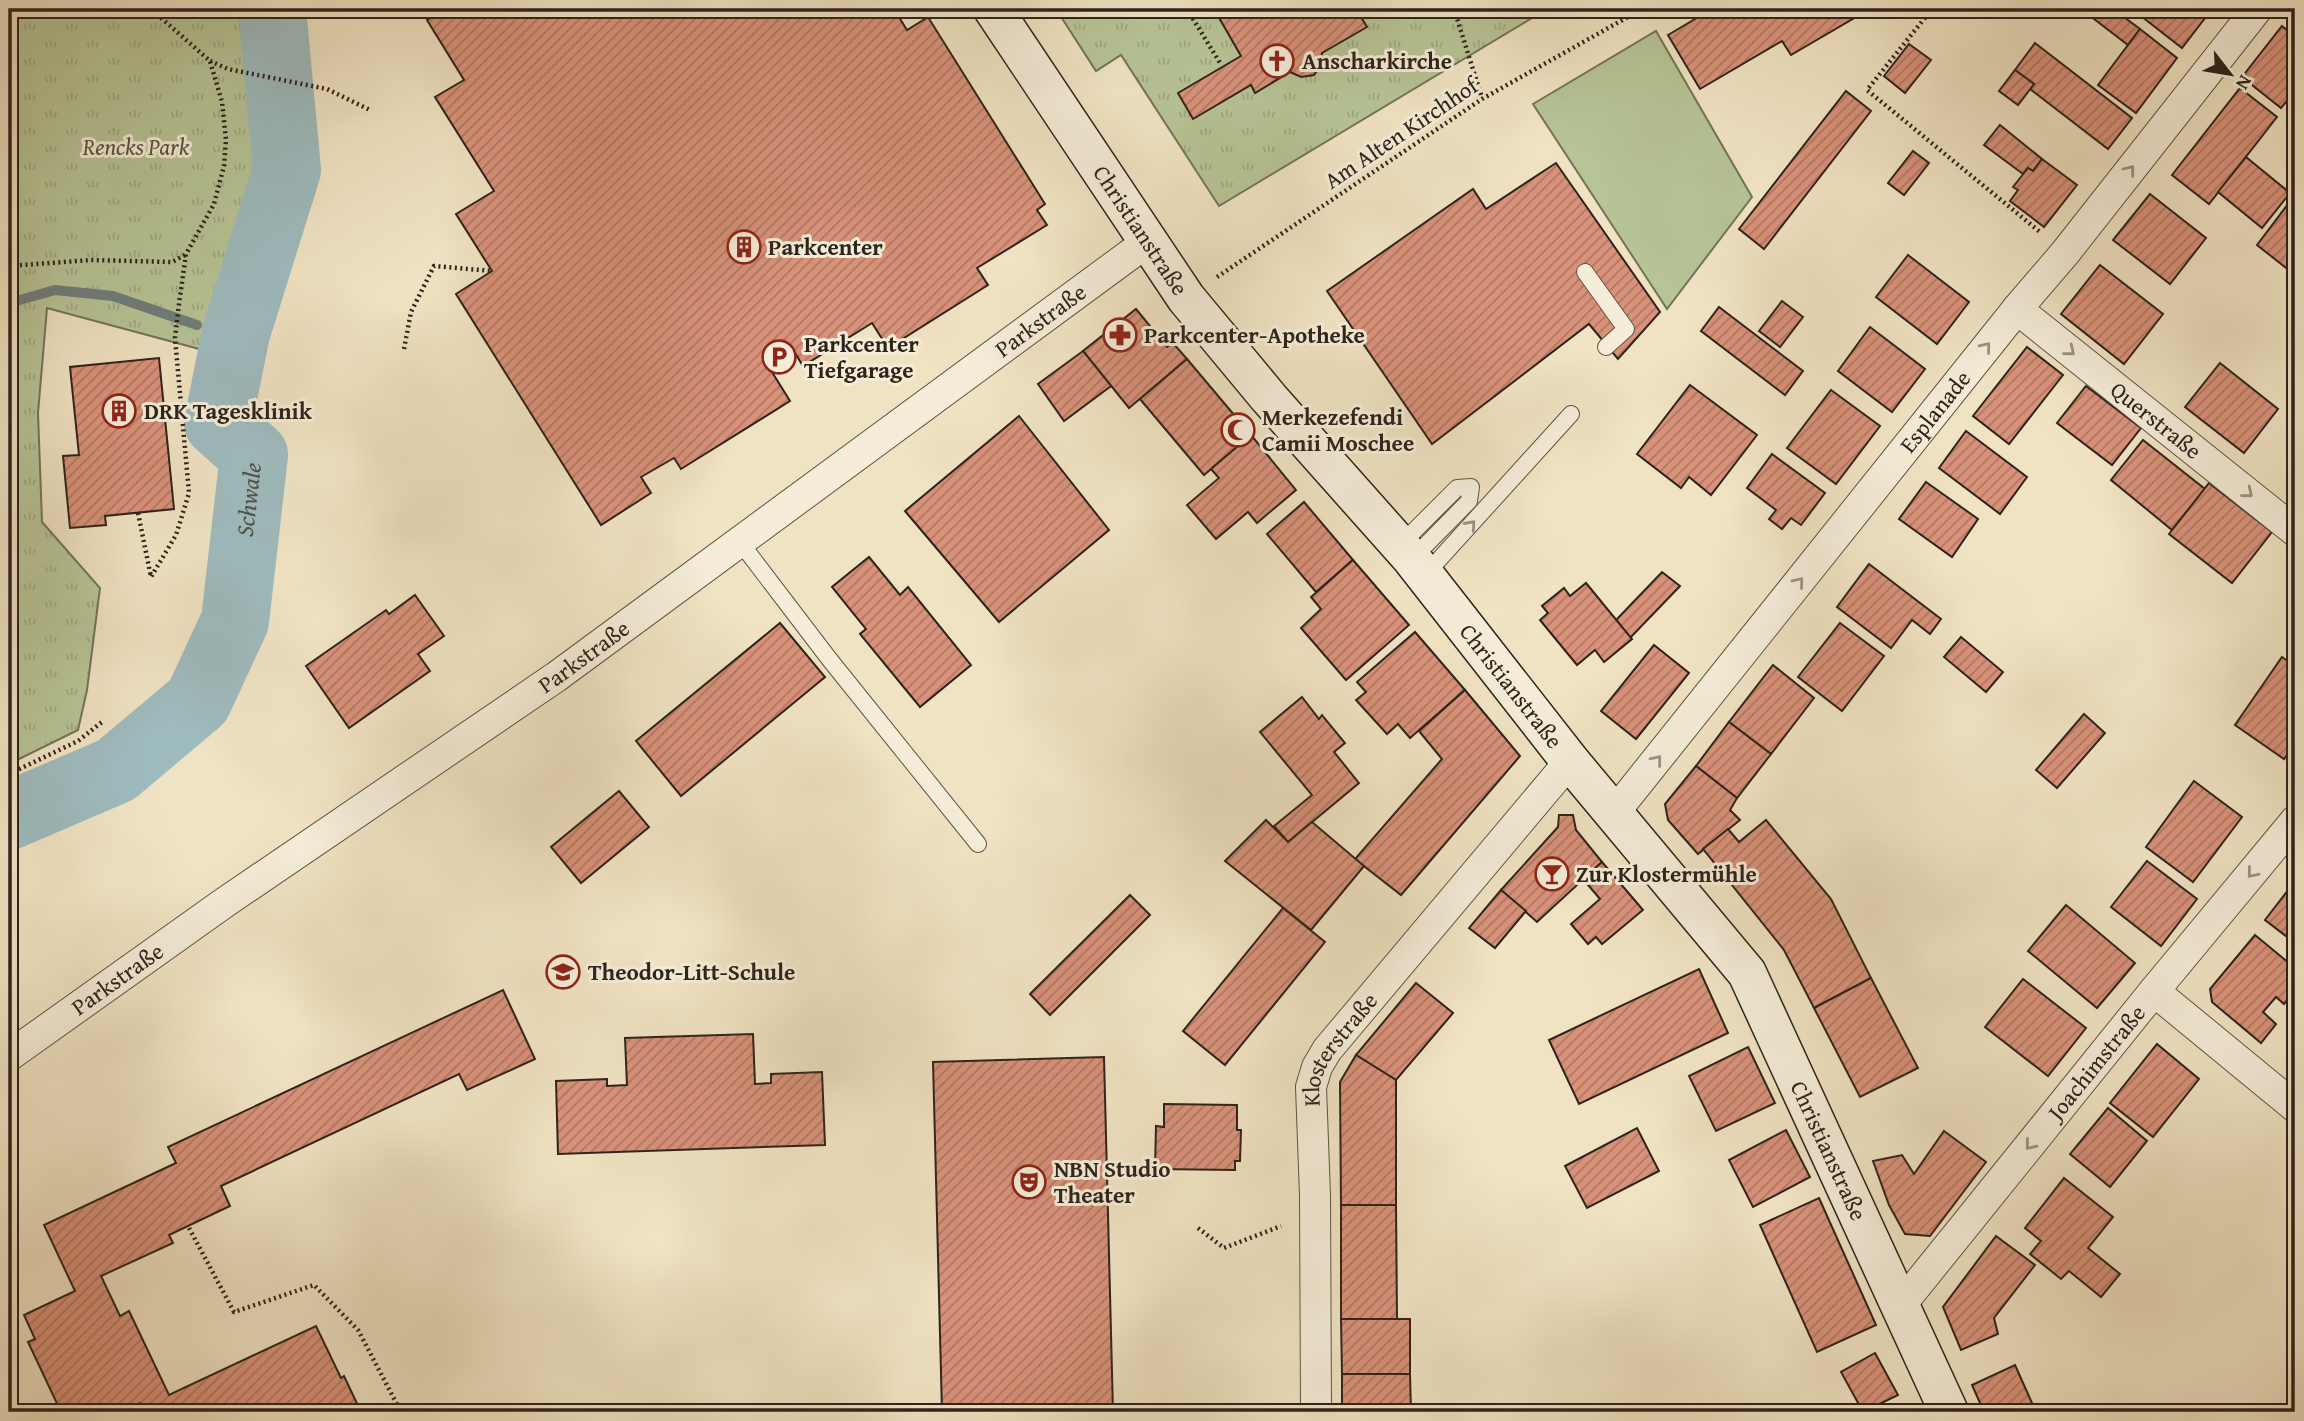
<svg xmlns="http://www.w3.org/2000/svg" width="2304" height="1421" font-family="'Gentium Book Plus',serif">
  <defs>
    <pattern id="park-tufts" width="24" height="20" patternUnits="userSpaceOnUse" patternTransform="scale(1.75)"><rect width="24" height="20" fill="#b7c496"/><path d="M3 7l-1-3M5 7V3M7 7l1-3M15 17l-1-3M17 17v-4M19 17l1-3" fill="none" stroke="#9ea881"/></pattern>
    <pattern id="building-hatch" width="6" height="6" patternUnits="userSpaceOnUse" patternTransform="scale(1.75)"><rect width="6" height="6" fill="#d9927a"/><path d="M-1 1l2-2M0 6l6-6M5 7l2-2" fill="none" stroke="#b07763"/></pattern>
  </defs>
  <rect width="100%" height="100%" fill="#f0e3c3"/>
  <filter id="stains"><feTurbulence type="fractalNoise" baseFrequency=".00286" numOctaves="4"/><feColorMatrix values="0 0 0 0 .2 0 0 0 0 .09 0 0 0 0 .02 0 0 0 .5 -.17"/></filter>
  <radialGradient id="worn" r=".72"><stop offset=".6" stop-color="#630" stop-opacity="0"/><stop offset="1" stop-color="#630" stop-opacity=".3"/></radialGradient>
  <polygon fill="#b7c496" stroke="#727458" stroke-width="2" points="1656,31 1752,197 1667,309 1533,104"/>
  <g fill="url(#park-tufts)" stroke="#727458" stroke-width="2">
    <polygon points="9,9 257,9 264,174 232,282 203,350 47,308 38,413 42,522 100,588 87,690 78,730 9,764"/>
    <polygon points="1056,9 1547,9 1219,206 1121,55 1096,71"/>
  </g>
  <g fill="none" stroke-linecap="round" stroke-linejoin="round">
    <polyline stroke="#717e7d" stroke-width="10" points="9,303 55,290 113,296 197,325"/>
    <path stroke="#9ebbbe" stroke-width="68" id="s1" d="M9,816l107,-46 82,-69 37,-80 19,-166 -36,-32 18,-90 51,-163 -15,-161"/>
  </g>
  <g fill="url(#building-hatch)" stroke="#2e231b" stroke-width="2">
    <polygon points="445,9 894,9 907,30 928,17 1045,204 1037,210 1047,225 977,268 988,285 888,348 872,323 803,366 792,348 767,364 790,401 681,469 674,458 641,477 651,493 601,525 456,294 492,271 456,214 494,191 435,97 464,80 427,20"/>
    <polygon points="1214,9 1356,9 1367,27 1322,53 1321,65 1314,75 1301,77 1290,72 1255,93 1251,85 1193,119 1178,93 1241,56"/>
    <polygon points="1712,9 1867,9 1868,10 1791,55 1782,41 1700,89 1668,35"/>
    <polygon points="2081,9 2113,9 2140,29 2128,45"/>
    <polygon points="2132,9 2212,9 2182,48"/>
    <polygon points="2282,26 2295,37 2295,91 2281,108 2242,77"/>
    <polygon points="2140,29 2177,58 2136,113 2098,85"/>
    <polygon points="2035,43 2132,118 2108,149 2030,89 2034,84 2015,70"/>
    <polygon points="1909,44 1931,60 1905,93 1884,76"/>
    <polygon points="2015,70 2034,84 2018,105 1999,91"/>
    <polygon points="2240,88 2277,117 2209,204 2172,175"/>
    <polygon points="1846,91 1871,111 1764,249 1739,229"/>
    <polygon points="2000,125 2042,159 2033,171 2028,168 2023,174 1984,145"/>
    <polygon points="1913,151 1929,163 1904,195 1888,183"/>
    <polygon points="2246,157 2290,193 2262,228 2218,192"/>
    <polygon points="2042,159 2077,185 2044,227 2010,201 2018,190 2013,187 2028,168 2033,171"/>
    <polygon points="1556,163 1660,312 1618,359 1589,324 1432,444 1327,291 1473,189 1486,209"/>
    <polygon points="2150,194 2206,238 2170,284 2113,240"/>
    <polygon points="2288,204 2295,210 2295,275 2257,245"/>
    <polygon points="1908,255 1969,302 1937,344 1876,297"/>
    <polygon points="2100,265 2163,314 2124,364 2061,314"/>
    <polygon points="1782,301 1803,317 1780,347 1759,331"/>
    <polygon points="1719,307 1803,371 1785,395 1701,331"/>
    <polygon points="1136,309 1167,347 1173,343 1187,359 1129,408 1083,351"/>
    <polygon points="1870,327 1925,369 1892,412 1838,371"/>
    <polygon points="2027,347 2063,375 2009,444 1973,416"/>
    <polygon points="1083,351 1111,386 1064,421 1038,384"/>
    <polygon points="159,358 174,509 105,516 106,525 70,528 63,456 79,455 70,367"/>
    <polygon points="1187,359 1251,435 1204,475 1140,399"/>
    <polygon points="2220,363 2278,409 2244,453 2185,407"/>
    <polygon points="1690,385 1757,435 1711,495 1689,477 1681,488 1637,454"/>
    <polygon points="2086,386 2141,428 2112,465 2057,423"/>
    <polygon points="1831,390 1880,426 1836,484 1787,448"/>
    <polygon points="1019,416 1109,530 999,622 905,511"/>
    <polygon points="1966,431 2027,477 2000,514 1939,468"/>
    <polygon points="1251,435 1296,490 1257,523 1248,512 1216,539 1187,505 1219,478 1211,469"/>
    <polygon points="2143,440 2205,489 2172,530 2111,480"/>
    <polygon points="1772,454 1825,493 1801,525 1791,518 1782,529 1769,519 1776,510 1747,488"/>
    <polygon points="1926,482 1978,519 1952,557 1899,519"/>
    <polygon points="2209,483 2272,532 2232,583 2169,534"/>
    <polygon points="1304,502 1353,560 1316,592 1267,534"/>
    <polygon points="869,557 900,595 908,587 971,665 920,707 860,634 866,629 832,587"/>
    <polygon points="1353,560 1409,625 1346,680 1301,628 1321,609 1311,597"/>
    <polygon points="1869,564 1941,619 1930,634 1912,620 1891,648 1837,607"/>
    <polygon points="1662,572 1680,586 1630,638 1616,620"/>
    <polygon points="1586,583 1632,639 1604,662 1595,650 1577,665 1540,620 1548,613 1542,606 1564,588 1570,596"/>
    <polygon points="415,595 444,636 418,654 430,671 349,728 306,666 386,610 389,614"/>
    <polygon points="780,623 825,677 681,796 636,741"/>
    <polygon points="1840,623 1884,656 1842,711 1798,677"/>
    <polygon points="1415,632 1465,690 1410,738 1398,724 1387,734 1356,700 1366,692 1357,682"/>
    <polygon points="1961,637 2003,672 1986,692 1944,657"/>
    <polygon points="1654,645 1689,673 1636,739 1601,711"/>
    <polygon points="2282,657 2295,666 2295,743 2284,759 2235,725"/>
    <polygon points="1773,665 1814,698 1771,754 1729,722"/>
    <polygon points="1465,690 1520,756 1401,895 1355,859 1442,759 1419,731"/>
    <polygon points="1302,697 1319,719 1322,715 1345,743 1334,752 1359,783 1288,842 1274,826 1312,795 1260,732"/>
    <polygon points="2084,714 2105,733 2057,788 2036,770"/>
    <polygon points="1729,722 1771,754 1737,798 1696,766"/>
    <polygon points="1696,766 1737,798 1730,810 1740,820 1698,854 1668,820 1665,804"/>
    <polygon points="2194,781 2242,817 2193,882 2146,847"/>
    <polygon points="619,791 649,827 581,883 551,847"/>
    <polygon points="1559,815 1573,815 1576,830 1602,862 1537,922 1501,890 1558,827"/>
    <polygon points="1266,820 1288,842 1312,822 1364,866 1311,930 1225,861"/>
    <polygon points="1766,820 1831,899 1871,978 1814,1008 1784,950 1703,849 1728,829 1739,842"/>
    <polygon points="2147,861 2197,899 2161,946 2111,907"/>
    <polygon points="1602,862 1643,910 1602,944 1596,937 1588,944 1571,924 1600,899 1583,879"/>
    <polygon points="2295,881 2295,943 2265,920"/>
    <polygon points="1501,890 1526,911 1495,948 1469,928"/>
    <polygon points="1130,895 1150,915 1050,1015 1030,994"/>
    <polygon points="2066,905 2135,963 2097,1008 2028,951"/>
    <polygon points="1283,908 1325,942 1225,1065 1183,1031"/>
    <polygon points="2255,935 2295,968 2295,976 2291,981 2295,984 2295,991 2284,1004 2276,997 2263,1012 2276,1024 2261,1043 2212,1002 2210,989"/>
    <polygon points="1699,969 1728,1033 1579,1104 1549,1040"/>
    <polygon points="1871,978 1918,1068 1860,1097 1814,1008"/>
    <polygon points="2023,979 2086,1028 2048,1076 1985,1027"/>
    <polygon points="1416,983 1453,1013 1396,1080 1356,1055"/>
    <polygon points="503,990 535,1059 467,1090 459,1074 221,1186 230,1206 169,1235 173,1243 101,1276 120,1316 129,1311 169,1395 316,1326 341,1378 344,1376 361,1412 144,1412 140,1403 121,1412 61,1412 28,1342 35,1339 24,1315 75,1291 44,1225 176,1163 168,1147"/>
    <polygon points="753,1034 755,1084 771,1083 771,1074 822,1072 825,1145 558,1154 556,1081 607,1079 607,1086 627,1085 625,1038"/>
    <polygon points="2157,1044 2199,1079 2153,1137 2110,1103"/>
    <polygon points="1748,1047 1775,1103 1716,1131 1689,1076"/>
    <polygon points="1356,1055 1396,1080 1396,1205 1341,1205 1340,1082"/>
    <polygon points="1104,1057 1113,1412 942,1412 933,1062"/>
    <polygon points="1164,1104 1237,1105 1237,1130 1241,1130 1240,1161 1235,1161 1235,1170 1155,1169 1156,1126 1164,1127"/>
    <polygon points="2108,1108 2147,1141 2110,1187 2070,1154"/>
    <polygon points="1637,1128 1659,1171 1587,1208 1565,1166"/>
    <polygon points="1786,1130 1810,1177 1753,1207 1729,1160"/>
    <polygon points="1944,1131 1986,1162 1930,1236 1905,1234 1889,1205 1873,1161 1902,1155 1914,1174"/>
    <polygon points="2064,1178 2113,1217 2088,1248 2120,1274 2101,1297 2069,1271 2061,1279 2030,1254 2041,1241 2025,1228"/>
    <polygon points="1819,1198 1876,1325 1817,1352 1760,1225"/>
    <polygon points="1341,1205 1396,1205 1397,1319 1341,1319"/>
    <polygon points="1996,1236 2035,1265 1994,1318 1998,1334 1961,1350 1943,1307"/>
    <polygon points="1341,1319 1410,1319 1410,1374 1342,1374"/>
    <polygon points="1875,1353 1898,1395 1863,1412 1841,1372"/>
    <polygon points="2015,1365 2036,1412 1984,1412 1972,1385"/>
    <polygon points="1342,1374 1410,1374 1411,1412 1342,1412"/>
  </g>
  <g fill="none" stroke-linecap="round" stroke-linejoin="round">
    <defs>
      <g id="lane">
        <polyline points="1585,272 1626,329 1606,347"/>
        <polyline points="740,542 830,660 978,844"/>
        <polyline points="1400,545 1457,488 1471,487 1469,501 1412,559"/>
        <polyline points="1425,575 1571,414"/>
      </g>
      <g id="street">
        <path id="s2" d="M2017,309l278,222"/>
        <path id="s3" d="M1614,813l403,-504 48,-56 192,-244"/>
        <polyline points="2154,991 2295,1107"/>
        <path id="s4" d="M9,1056l215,-153 332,-226 591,-435"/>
        <path id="s5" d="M1900,1306l254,-315 141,-170"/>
        <path id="s6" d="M1316,1412l-1,-216 -4,-109 6,-20 10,-17 243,-289"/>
      </g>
      <g id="secondary">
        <path id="s7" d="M993,9l193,289 83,100 143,161 158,202 177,212 202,439"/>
      </g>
    </defs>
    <use href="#lane" stroke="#5e5345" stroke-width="18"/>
    <use href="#street" stroke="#5e5345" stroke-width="32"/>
    <use href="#secondary" stroke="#2e231b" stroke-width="41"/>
    <g stroke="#2e231b" stroke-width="4.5" stroke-dasharray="2 3.5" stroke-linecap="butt">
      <polyline points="1187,9 1220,63"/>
      <polyline points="1454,9 1482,98"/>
      <polyline points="1932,9 1867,90 2040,232"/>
      <polyline points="210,61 228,69 327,89 370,110"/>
      <polyline points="9,266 91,260 172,262 185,255"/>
      <polyline points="1217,277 1482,99 1642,9"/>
      <polyline points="404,349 411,312 434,266 492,271"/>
      <polyline points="138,513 151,577 176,535 189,493 175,338 179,304 186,254 214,204 224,166 226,140 222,102 210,61 151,9"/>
      <polyline points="9,774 78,741 102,722"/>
      <polyline points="189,1228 234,1312 314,1285 358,1330 401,1412"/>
      <polyline points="1198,1228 1224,1248 1281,1226"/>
    </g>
    <use href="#lane" stroke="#f5edd8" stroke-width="16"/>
    <use href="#street" stroke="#f5edd8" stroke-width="30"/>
    <use href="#secondary" stroke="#f5edd8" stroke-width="38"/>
  </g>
  <defs><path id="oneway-chevron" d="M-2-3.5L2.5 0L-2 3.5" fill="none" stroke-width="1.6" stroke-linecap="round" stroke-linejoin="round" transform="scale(1.75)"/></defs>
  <g stroke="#9b9283">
    <use href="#oneway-chevron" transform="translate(2130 170) rotate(-52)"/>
    <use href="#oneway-chevron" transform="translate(1986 347) rotate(-51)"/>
    <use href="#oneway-chevron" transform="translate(2070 351) rotate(39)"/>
    <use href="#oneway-chevron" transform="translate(2248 493) rotate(39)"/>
    <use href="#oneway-chevron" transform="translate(1471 525) rotate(-48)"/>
    <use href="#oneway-chevron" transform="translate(1799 582) rotate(-51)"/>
    <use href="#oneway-chevron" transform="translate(1657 760) rotate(-51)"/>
    <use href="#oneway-chevron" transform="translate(2252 873) rotate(130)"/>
    <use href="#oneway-chevron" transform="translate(2030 1145) rotate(129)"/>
  </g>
  <defs>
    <symbol id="church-ring" viewBox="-11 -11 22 22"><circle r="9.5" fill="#f5edd8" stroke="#8f2418" stroke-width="1.5"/><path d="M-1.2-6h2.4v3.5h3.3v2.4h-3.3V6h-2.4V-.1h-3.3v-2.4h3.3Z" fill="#8f2418"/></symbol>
    <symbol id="building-ring" viewBox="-11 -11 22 22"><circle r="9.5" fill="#f5edd8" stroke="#8f2418" stroke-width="1.5"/><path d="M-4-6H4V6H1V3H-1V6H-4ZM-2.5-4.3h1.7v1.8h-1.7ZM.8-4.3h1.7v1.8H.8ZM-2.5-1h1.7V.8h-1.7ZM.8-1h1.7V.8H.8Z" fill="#8f2418"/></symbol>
    <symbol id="pharmacy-ring" viewBox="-11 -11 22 22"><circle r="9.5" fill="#f5edd8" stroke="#8f2418" stroke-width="1.5"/><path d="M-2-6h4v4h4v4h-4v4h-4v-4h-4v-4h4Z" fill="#8f2418"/></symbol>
    <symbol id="parking-ring" viewBox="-11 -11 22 22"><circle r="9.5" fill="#f5edd8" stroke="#8f2418" stroke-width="1.5"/><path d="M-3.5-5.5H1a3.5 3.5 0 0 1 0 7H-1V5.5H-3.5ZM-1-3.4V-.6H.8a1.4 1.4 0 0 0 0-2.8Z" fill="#8f2418"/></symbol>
    <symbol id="mosque-ring" viewBox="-11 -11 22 22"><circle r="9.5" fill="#f5edd8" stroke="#8f2418" stroke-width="1.5"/><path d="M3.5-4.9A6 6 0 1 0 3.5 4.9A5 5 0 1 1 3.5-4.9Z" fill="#8f2418"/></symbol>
    <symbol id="bar-ring" viewBox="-11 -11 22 22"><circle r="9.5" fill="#f5edd8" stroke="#8f2418" stroke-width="1.5"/><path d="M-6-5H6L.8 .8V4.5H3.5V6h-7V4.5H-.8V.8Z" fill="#8f2418"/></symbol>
    <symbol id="school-ring" viewBox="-11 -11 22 22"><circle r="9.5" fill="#f5edd8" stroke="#8f2418" stroke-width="1.5"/><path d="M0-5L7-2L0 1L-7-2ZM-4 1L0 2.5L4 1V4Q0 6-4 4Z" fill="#8f2418"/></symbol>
    <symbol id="theatre-ring" viewBox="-11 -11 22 22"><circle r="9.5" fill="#f5edd8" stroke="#8f2418" stroke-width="1.5"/><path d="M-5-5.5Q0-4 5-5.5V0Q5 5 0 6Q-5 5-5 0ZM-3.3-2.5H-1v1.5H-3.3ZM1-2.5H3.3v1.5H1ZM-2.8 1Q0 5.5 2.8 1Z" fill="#8f2418"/></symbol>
  </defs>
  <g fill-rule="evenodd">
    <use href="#church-ring" x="1258" y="42" width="38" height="38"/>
    <use href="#building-ring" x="725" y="228" width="38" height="38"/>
    <use href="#pharmacy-ring" x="1101" y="316" width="38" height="38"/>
    <use href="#parking-ring" x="760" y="338" width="38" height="38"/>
    <use href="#building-ring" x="100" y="392" width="38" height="38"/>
    <use href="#mosque-ring" x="1219" y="411" width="38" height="38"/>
    <use href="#bar-ring" x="1533" y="855" width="38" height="38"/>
    <use href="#school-ring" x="544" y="953" width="38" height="38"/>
    <use href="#theatre-ring" x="1010" y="1163" width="38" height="38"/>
  </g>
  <g text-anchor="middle" stroke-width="6" stroke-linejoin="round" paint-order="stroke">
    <g font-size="23" font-weight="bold" fill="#2e231b" stroke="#f5edd8" text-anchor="start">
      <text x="1302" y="69">Anscharkirche</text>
      <text x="768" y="255">Parkcenter</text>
      <text x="1144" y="343">Parkcenter-Apotheke</text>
      <text x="804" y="352">Parkcenter<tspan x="804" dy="26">Tiefgarage</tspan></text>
      <text x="144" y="419">DRK Tagesklinik</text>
      <text x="1262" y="425">Merkezefendi<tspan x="1262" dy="26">Camii Moschee</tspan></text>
      <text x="1576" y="882">Zur Klostermühle</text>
      <text x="588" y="980">Theodor-Litt-Schule</text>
      <text x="1054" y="1177">NBN Studio<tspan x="1054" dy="26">Theater</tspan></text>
    </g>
    <g font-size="23" fill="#2e231b" stroke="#f5edd8">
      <text transform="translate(1401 133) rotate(-34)" y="8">Am Alten Kirchhof</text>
      <text dy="8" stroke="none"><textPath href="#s7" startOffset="266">Christianstraße</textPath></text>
      <text dy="8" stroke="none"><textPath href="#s4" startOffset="1267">Parkstraße</textPath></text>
      <text dy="8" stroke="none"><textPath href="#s3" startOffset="514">Esplanade</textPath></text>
      <text dy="8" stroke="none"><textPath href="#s2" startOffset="178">Querstraße</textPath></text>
      <text dy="8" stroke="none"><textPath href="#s4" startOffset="700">Parkstraße</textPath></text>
      <text dy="8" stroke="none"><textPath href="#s7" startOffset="854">Christianstraße</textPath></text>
      <text dy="8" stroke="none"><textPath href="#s4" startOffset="133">Parkstraße</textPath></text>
      <text dy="8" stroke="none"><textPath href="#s6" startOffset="371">Klosterstraße</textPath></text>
      <text dy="8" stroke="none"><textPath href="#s5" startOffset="313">Joachimstraße</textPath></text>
      <text dy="8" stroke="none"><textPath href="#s7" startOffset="1421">Christianstraße</textPath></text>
    </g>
    <g font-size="23" font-style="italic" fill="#575340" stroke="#f5edd8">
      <text x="136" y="155">Rencks Park</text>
    </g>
    <g font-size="24" font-style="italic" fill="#50514c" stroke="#f5edd8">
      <text dy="8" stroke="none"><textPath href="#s1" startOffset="434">Schwale</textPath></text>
    </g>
  </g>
  <rect width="2304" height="1421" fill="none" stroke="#f0e3c3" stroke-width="35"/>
  <rect x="10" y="10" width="2283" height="1400" fill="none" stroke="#2e231b" stroke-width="3.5"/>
  <rect x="18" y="18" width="2269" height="1386" fill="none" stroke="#2e231b" stroke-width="2"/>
  <g transform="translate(2230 74) rotate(121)" stroke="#f5edd8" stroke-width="5" paint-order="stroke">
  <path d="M0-5L12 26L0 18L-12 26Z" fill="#2e231b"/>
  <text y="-10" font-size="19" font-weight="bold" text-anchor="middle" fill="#2e231b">N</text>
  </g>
  <rect width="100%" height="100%" filter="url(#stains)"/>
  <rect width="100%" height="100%" fill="url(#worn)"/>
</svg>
